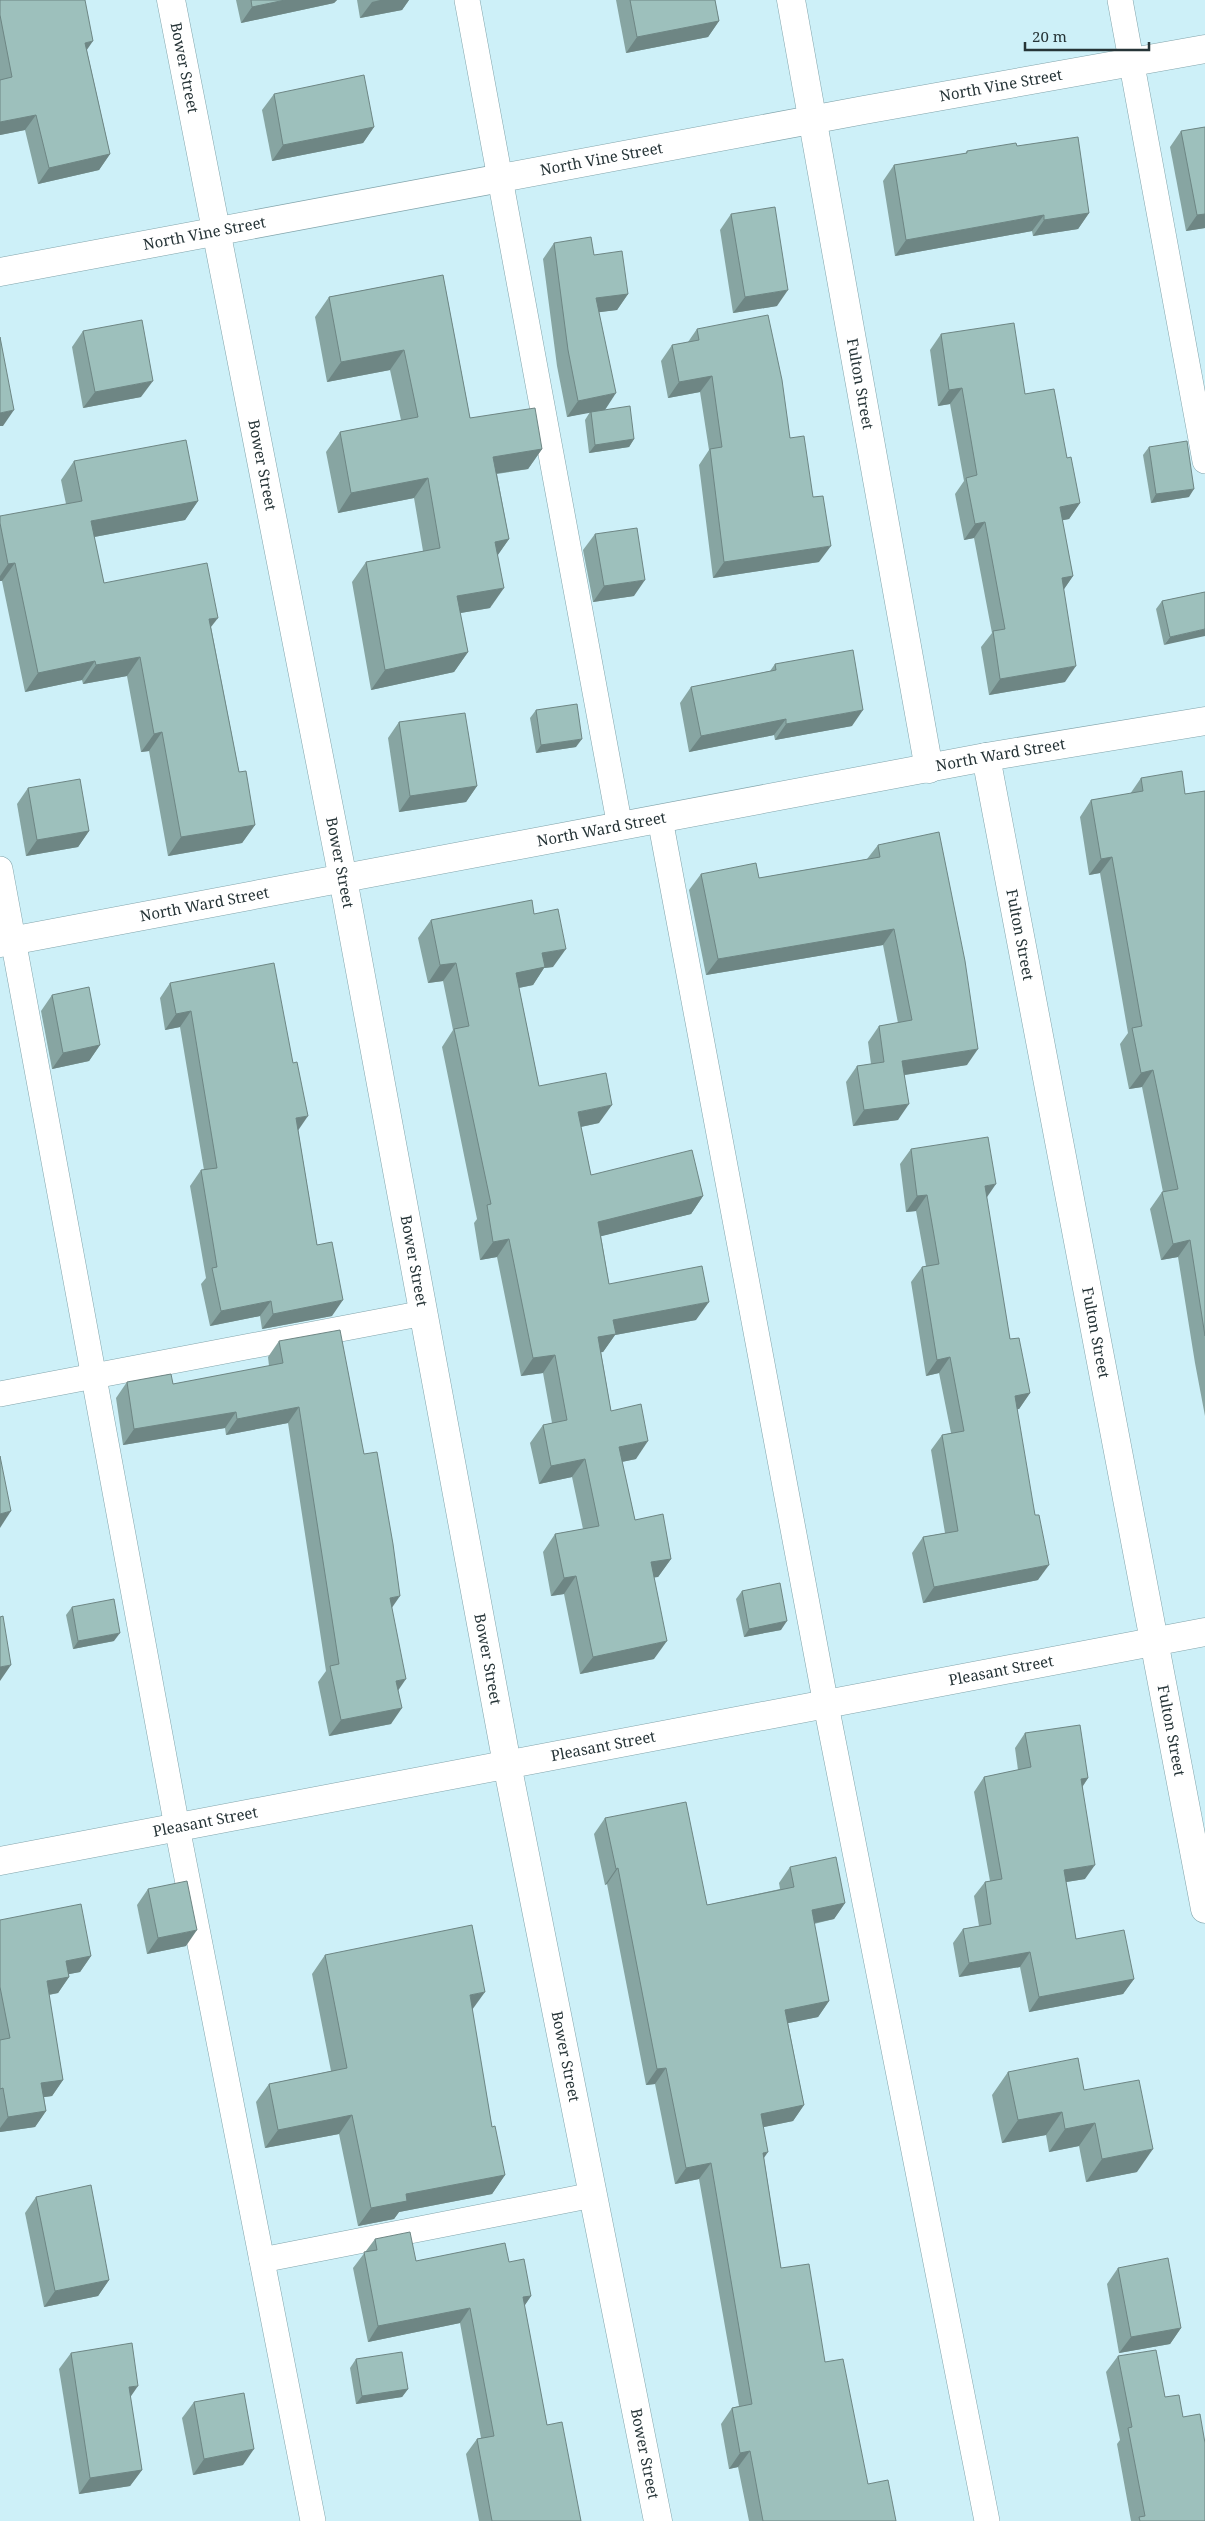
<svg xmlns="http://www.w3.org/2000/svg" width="1205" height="2521" font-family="'Noto Serif',serif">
  <rect width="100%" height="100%" fill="#cdf0f8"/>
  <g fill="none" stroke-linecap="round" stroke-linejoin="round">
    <defs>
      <g id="service">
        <polyline points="467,0 620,827"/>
        <polyline points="1120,0 1205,461"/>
        <polyline points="660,819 826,1705 987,2521"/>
        <polyline points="0,869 177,1827 313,2521"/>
        <polyline points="0,1394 424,1313"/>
        <polyline points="262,2260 593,2195"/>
      </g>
      <g id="minor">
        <path id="s1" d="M791,0l138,769"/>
        <path id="s2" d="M0,272l864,-162 341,-61"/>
        <path id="s3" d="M986,757l219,1152"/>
        <path id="s4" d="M0,943l986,-186 219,-36"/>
        <path id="s5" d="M0,1861l1205,-229"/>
      </g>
      <g id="tertiary">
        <path id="s6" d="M171,0l172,879 164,885 151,757"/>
      </g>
    </defs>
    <use href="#service" stroke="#82a4ab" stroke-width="26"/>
    <use href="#minor" stroke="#82a4ab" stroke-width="29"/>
    <use href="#tertiary" stroke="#82a4ab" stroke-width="29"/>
    <use href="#service" stroke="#fff" stroke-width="25"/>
    <use href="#minor" stroke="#fff" stroke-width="28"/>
    <use href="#tertiary" stroke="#fff" stroke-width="28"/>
  </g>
  <g fill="#87a5a2">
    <polygon points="0,0 87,51 110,154 99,170 38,184 25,130 0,135"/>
    <polygon points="236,0 337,0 334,3 241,23"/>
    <polygon points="357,0 409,0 402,10 360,18"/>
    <polygon points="616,0 715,0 719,21 708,37 626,53"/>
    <polygon points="274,94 374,127 363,143 272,161 262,110"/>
    <polygon points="1205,127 1205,228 1186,231 1170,147 1181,131"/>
    <polygon points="1017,146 1089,213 1078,229 1033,236 1032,231 895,256 883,181 894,165 965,154 967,151"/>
    <polygon points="731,214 777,306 733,313 720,230"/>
    <polygon points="554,243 628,294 617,310 599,312 605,410 634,439 629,447 589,453 585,420 590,412 567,417 557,366 543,259"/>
    <polygon points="443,275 470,418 542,449 528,469 497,474 509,539 497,556 490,608 460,613 468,652 454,672 371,690 352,582 366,562 423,551 414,498 338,513 326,452 340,432 401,420 390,370 327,382 315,317 329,297"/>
    <polygon points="697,329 790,438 819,562 713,578 699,465 709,450 700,392 668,398 661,361 672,345 688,342"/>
    <polygon points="83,331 141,397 83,408 72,347"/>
    <polygon points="941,334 1025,394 1067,458 1080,503 1069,519 1062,520 1073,576 1064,589 1065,682 989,695 981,647 992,633 974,538 964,540 955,494 964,481 950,404 938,406 930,350"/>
    <polygon points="1149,447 1189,497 1151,503 1143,455"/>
    <polygon points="74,461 198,501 185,520 94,537 104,583 211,627 239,772 255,825 242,843 168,856 149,751 141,752 127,676 83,684 82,680 25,692 2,581 0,581 0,523 66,504 61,480"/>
    <polygon points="595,534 634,596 593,602 583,550"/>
    <polygon points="1205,592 1164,645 1156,609 1162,601"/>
    <polygon points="775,664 852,726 775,740 774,735 689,752 680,703 691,687 770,671"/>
    <polygon points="536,710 576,747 536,753 530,718"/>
    <polygon points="399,722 477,786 466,802 399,812 388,738"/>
    <polygon points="1141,778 1185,794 1205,791 1205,1416 1195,1363 1178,1257 1161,1260 1150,1209 1162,1192 1163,1192 1142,1087 1129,1089 1120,1044 1128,1033 1100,873 1089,875 1080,817 1091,800 1130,794"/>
    <polygon points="28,788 89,831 78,847 26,856 17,804"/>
    <polygon points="878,845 967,1065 905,1075 898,1120 853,1126 846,1082 857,1066 871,1064 868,1042 879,1026 898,1023 883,945 706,975 689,890 701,874 759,878 867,859"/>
    <polygon points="534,914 553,967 544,968 533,985 519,988 539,1086 599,1123 581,1127 591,1175 703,1196 691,1214 601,1236 609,1284 696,1320 615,1335 603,1352 601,1352 611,1411 636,1459 622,1462 635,1520 671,1559 658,1577 654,1577 654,1659 580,1674 564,1594 551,1596 543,1552 555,1534 583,1529 572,1477 539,1484 530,1443 543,1425 552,1423 543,1373 521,1376 497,1257 480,1260 474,1223 477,1219 442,1047 453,1030 443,981 428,983 418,938 431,920"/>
    <polygon points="170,983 298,1130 317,1245 332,1316 262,1329 260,1316 210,1326 201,1284 206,1278 190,1186 201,1170 204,1170 180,1027 165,1030 160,998"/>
    <polygon points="52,995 100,1045 89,1061 52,1069 41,1011"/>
    <polygon points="911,1149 986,1198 1010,1339 1030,1393 1019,1409 1017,1409 1038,1580 923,1603 912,1553 923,1537 945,1533 931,1450 942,1435 951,1433 939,1373 926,1376 911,1282 922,1267 926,1266 916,1211 906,1212 900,1164"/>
    <polygon points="279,1341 392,1608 398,1690 391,1724 329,1736 318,1682 326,1671 288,1423 226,1435 225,1428 123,1445 116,1398 127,1382 173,1384 269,1366 268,1357"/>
    <polygon points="742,1591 781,1630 744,1637 736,1599"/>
    <polygon points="72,1607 114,1641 73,1649 66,1615"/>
    <polygon points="1025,1733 1088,1778 1083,1786 1085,1879 1066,1882 1076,1939 1134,1979 1123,1994 1029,2012 1020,1967 959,1977 953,1943 963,1929 979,1926 974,1896 985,1882 990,1881 974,1792 984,1777 1018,1770 1015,1748"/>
    <polygon points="605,1818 707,1905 780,1889 779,1883 790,1867 845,1903 834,1919 814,1924 829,2001 818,2017 788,2023 804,2105 793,2121 763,2127 764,2158 781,2268 825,2362 868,2484 896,2521 749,2521 738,2467 729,2469 721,2424 732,2408 739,2406 699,2179 675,2184 655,2084 646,2085 607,1884 605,1885 594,1834"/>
    <polygon points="148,1889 186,1946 147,1954 137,1905"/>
    <polygon points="0,1920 91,1956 80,1972 69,1974 69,1977 58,1993 49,1995 63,2080 52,2096 44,2097 46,2111 35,2127 0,2132"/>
    <polygon points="325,1955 472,2010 492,2127 505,2175 492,2194 399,2212 394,2219 358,2226 339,2134 265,2148 256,2102 269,2084 331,2071 312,1974"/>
    <polygon points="1008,2072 1084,2090 1137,2172 1086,2182 1079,2146 1049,2152 1046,2135 1002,2143 992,2095"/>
    <polygon points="36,2197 109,2280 98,2296 44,2307 25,2213"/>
    <polygon points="375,2239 416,2261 509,2262 531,2296 524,2306 547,2425 581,2521 479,2521 466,2454 477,2439 481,2438 460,2323 368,2342 353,2268"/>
    <polygon points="1118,2268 1181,2328 1170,2344 1119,2353 1107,2284"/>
    <polygon points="71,2353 130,2397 142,2470 130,2486 79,2494 59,2369"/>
    <polygon points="1118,2356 1165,2397 1183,2417 1205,2521 1131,2521 1117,2444 1120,2440 1106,2372"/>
    <polygon points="356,2359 408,2389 402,2397 356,2404 350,2368"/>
    <polygon points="194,2402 243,2465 193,2475 182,2418"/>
  </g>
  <g fill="#6e8684">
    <polygon points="285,0 337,0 334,3 241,23 252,7"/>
    <polygon points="380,0 409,0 402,10 360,18 372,2"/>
    <polygon points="719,21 708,37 626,53 637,37"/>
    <polygon points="93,41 82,57 85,43"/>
    <polygon points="36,115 25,130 0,135 0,122"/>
    <polygon points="374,127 363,143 272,161 283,145"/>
    <polygon points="110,154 99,170 38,184 49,168"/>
    <polygon points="1089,213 1078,229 1033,236 1044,220"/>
    <polygon points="1205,214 1205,228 1186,231 1197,215"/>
    <polygon points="1044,215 1032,231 895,256 906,240"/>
    <polygon points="788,290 777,306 733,313 745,297"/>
    <polygon points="628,294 617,310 585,314 596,298"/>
    <polygon points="404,350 390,370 327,382 341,362"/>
    <polygon points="712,376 700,392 668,398 679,382"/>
    <polygon points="153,381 141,397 83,408 95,392"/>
    <polygon points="962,388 950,404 938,406 949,390"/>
    <polygon points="616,393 605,410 567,417 578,401"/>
    <polygon points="14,410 3,426 0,426 0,413"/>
    <polygon points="634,439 629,447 589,453 595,445"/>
    <polygon points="542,449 528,469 479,476 493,457"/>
    <polygon points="428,478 414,498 338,513 351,493"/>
    <polygon points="1194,489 1189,497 1151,503 1156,494"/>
    <polygon points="198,501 185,520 78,540 91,521"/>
    <polygon points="1080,503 1069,519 1049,523 1060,507"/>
    <polygon points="985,522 974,538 964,540 975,524"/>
    <polygon points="509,539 495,559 495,542"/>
    <polygon points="831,546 819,562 713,578 724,562"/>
    <polygon points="15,563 2,581 0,581 0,576 8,564"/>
    <polygon points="1073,576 1062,592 1062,578"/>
    <polygon points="645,580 634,596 593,602 604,586"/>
    <polygon points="504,588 490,608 443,616 457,596"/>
    <polygon points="218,618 204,636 209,619"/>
    <polygon points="1205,629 1205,636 1164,645 1170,637"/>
    <polygon points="468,652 454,672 371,690 385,670"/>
    <polygon points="140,657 127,676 83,684 96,665"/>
    <polygon points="95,661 82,680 25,692 38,673"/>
    <polygon points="1076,666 1065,682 989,695 1000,679"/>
    <polygon points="863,710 852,726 775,740 786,724"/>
    <polygon points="786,719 774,735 689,752 701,736"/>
    <polygon points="162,732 149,751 141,752 154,734"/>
    <polygon points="582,739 576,747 536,753 541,745"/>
    <polygon points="477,786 466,802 399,812 410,796"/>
    <polygon points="255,825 242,843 168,856 181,837"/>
    <polygon points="89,831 78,847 26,856 37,840"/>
    <polygon points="1112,857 1100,873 1089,875 1101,859"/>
    <polygon points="894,929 883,945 706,975 718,959"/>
    <polygon points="566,949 553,967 544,968 533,985 503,991 516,973 542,953"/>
    <polygon points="456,963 443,981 428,983 440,965"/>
    <polygon points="191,1011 180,1027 165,1030 176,1014"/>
    <polygon points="100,1045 89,1061 52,1069 63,1053"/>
    <polygon points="978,1049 967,1065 891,1077 902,1061"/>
    <polygon points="1153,1070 1142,1087 1129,1089 1141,1073"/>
    <polygon points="909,1104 898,1120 853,1126 864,1110"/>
    <polygon points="612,1105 599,1123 566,1130 578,1112"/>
    <polygon points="308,1116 297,1132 296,1118"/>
    <polygon points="996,1184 985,1200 985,1186"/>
    <polygon points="927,1195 916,1211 906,1212 917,1196"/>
    <polygon points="703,1196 691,1214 586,1240 598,1222"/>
    <polygon points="509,1239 497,1257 480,1260 493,1242"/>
    <polygon points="1190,1240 1178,1257 1161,1260 1173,1244"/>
    <polygon points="343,1300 332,1316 262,1329 273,1314"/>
    <polygon points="271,1301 260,1316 210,1326 221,1311"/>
    <polygon points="709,1302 696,1320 615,1335 603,1352 586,1355 598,1337 613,1320"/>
    <polygon points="555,1355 543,1373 521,1376 533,1358"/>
    <polygon points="950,1357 939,1373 926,1376 937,1360"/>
    <polygon points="1030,1393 1019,1409 1004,1412 1015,1396"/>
    <polygon points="299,1407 288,1423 226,1435 237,1419"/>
    <polygon points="236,1412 225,1428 123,1445 134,1429"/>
    <polygon points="648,1441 636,1459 606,1465 619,1447"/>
    <polygon points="585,1459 572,1477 539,1484 551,1466"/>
    <polygon points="11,1511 0,1528 0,1514"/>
    <polygon points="671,1559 658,1577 638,1580 651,1562"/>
    <polygon points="1049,1565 1038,1580 923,1603 934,1587"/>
    <polygon points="576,1576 564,1594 551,1596 564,1578"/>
    <polygon points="400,1596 389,1612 390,1598"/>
    <polygon points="787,1621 781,1630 744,1637 749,1629"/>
    <polygon points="120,1633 114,1641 73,1649 78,1641"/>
    <polygon points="667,1641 654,1659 580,1674 593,1657"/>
    <polygon points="11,1665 0,1681 0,1667"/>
    <polygon points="406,1679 395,1695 396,1681"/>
    <polygon points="402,1708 391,1724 329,1736 341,1720"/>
    <polygon points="1088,1778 1078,1793 1081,1779"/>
    <polygon points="1095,1865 1085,1879 1054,1884 1064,1870"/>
    <polygon points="618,1868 607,1884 605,1885 616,1869"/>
    <polygon points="845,1903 834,1919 800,1926 812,1910"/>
    <polygon points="197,1930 186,1946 147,1954 158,1938"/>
    <polygon points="1030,1952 1020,1967 959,1977 969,1963"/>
    <polygon points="91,1956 80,1972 54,1977 66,1961"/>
    <polygon points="69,1977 58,1993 36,1997 47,1981"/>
    <polygon points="1134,1979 1123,1994 1029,2012 1039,1997"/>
    <polygon points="485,1992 472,2010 470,1995"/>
    <polygon points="829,2001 818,2017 774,2026 785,2010"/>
    <polygon points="666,2068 655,2084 646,2085 657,2069"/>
    <polygon points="63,2080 52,2096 30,2099 41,2083"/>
    <polygon points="804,2105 793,2121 750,2130 761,2114"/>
    <polygon points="46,2111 35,2127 0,2132 0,2128 8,2117"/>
    <polygon points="1062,2112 1046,2135 1002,2143 1018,2120"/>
    <polygon points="352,2115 339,2134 265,2148 278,2130"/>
    <polygon points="1095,2123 1079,2146 1049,2152 1065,2129"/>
    <polygon points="1153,2149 1137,2172 1086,2182 1102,2159"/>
    <polygon points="768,2152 757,2168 763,2153"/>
    <polygon points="711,2163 699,2179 675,2184 686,2168"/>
    <polygon points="505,2175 492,2194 399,2212 394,2219 358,2226 371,2208 406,2194"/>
    <polygon points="109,2280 98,2296 44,2307 55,2291"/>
    <polygon points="531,2296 521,2311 523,2297"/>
    <polygon points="470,2308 460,2323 368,2342 378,2326"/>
    <polygon points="1181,2328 1170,2344 1119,2353 1131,2337"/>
    <polygon points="138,2386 127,2402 129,2387"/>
    <polygon points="408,2389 402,2397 356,2404 362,2396"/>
    <polygon points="254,2449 243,2465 193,2475 204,2459"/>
    <polygon points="750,2451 738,2467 729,2469 740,2453"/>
    <polygon points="142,2470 130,2486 79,2494 90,2478"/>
  </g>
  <g fill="#9dc0bc" stroke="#6e8684">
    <polygon points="0,0 85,0 93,41 85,43 110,154 49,168 36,115 0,122 0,80 12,77 0,15"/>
    <polygon points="251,0 285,0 252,7"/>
    <polygon points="630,0 715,0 719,21 637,37"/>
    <polygon points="364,75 374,127 283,145 274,94"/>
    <polygon points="1205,127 1205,214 1197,215 1181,131"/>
    <polygon points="1078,137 1089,213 1044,220 1044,215 906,240 894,165 967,153 967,151 1016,143 1017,146"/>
    <polygon points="775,207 788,290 745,297 731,214"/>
    <polygon points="591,237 594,255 622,251 628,294 596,298 616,393 578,401 568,350 554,243"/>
    <polygon points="443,275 470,418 535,408 542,449 493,457 509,539 495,542 504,588 457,596 468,652 385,670 366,562 440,548 428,478 351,493 340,432 418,417 404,350 341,362 329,297"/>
    <polygon points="768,315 782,380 790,438 804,436 813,497 823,496 831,546 724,562 710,449 722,447 712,376 679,382 672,345 699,340 697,329"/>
    <polygon points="142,320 153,381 95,392 83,331"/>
    <polygon points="1014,323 1025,394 1054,389 1067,458 1071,457 1080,503 1060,507 1073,576 1062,578 1076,666 1000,679 993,631 1005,629 985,522 975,524 966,478 977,475 962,388 949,390 941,334"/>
    <polygon points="0,337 14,410 0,413"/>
    <polygon points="630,406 634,439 595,445 591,412"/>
    <polygon points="186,440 198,501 91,521 104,583 207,563 218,618 209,619 239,772 246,771 255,825 181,837 162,732 154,734 140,657 96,665 95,661 38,673 15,563 8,564 0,523 0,516 82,501 74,461"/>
    <polygon points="1187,441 1194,489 1156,494 1149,447"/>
    <polygon points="637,528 645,580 604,586 595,534"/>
    <polygon points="1205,592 1205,629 1170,637 1162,601"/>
    <polygon points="853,650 863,710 786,724 786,719 701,736 691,687 776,670 775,664"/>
    <polygon points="577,704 582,739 541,745 536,710"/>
    <polygon points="465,713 477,786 410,796 399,722"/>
    <polygon points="1182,771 1185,794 1205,791 1205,1336 1190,1240 1173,1244 1162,1192 1178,1189 1153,1070 1141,1073 1132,1028 1142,1026 1112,857 1101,859 1091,800 1143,791 1141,778"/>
    <polygon points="80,779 89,831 37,840 28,788"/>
    <polygon points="939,832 965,961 978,1049 902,1061 909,1104 864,1110 857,1066 884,1062 879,1026 912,1020 894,929 718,959 701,874 756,863 759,878 880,857 878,845"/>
    <polygon points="532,900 534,914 558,909 566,949 542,953 545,967 516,973 539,1086 606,1073 612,1105 578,1112 591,1175 692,1150 703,1196 598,1222 609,1284 702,1266 709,1302 613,1320 616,1334 598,1337 611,1411 641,1404 648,1441 619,1447 635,1520 663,1514 671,1559 651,1562 667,1641 593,1657 576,1576 564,1578 555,1534 599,1526 585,1459 551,1466 543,1425 567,1420 555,1355 533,1358 509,1239 493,1242 487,1205 491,1204 454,1029 469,1026 456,963 440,965 431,920"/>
    <polygon points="274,963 293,1063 297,1062 308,1116 296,1118 317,1245 332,1242 343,1300 273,1314 271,1301 221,1311 212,1268 217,1267 201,1170 217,1168 191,1011 176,1014 170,983"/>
    <polygon points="89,987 100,1045 63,1053 52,995"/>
    <polygon points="988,1137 996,1184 985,1186 1010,1339 1019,1338 1030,1393 1015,1396 1035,1515 1039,1515 1049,1565 934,1587 923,1537 958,1531 942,1435 964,1431 950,1357 937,1360 922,1267 939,1264 927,1195 917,1196 911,1149"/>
    <polygon points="340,1330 364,1454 377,1452 393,1544 400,1596 390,1598 406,1679 396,1681 402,1708 341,1720 330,1666 339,1664 299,1407 237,1419 236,1412 134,1429 127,1382 171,1374 173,1384 283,1363 279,1341"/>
    <polygon points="0,1456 11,1511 0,1514"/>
    <polygon points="780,1583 787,1621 749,1629 742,1591"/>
    <polygon points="114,1599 120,1633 78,1641 72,1607"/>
    <polygon points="3,1616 11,1665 0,1667 0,1617"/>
    <polygon points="1080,1725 1088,1778 1081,1779 1095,1865 1064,1870 1076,1939 1124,1930 1134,1979 1039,1997 1030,1952 969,1963 963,1929 991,1924 985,1882 1002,1879 984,1777 1031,1767 1025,1733"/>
    <polygon points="686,1802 707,1905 794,1887 790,1867 836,1857 845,1903 812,1910 829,2001 785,2010 804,2105 761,2114 768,2152 763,2153 781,2268 809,2264 825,2362 843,2359 868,2484 888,2480 896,2521 763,2521 750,2451 740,2453 732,2408 752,2404 711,2163 686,2168 666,2068 657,2069 618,1868 616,1869 605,1818"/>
    <polygon points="187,1881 197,1930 158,1938 148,1889"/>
    <polygon points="81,1904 91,1956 66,1961 69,1977 47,1981 63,2080 41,2083 46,2111 8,2117 3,2088 0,2089 0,2040 10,2038 0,1987 0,1920"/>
    <polygon points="472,1925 485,1992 470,1995 492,2127 495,2126 505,2175 406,2194 407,2201 371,2208 352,2115 278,2130 269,2084 347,2068 325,1955"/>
    <polygon points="1078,2058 1084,2090 1139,2080 1153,2149 1102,2159 1095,2123 1065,2129 1062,2112 1018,2120 1008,2072"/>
    <polygon points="91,2185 109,2280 55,2291 36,2197"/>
    <polygon points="410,2232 416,2261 505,2243 509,2262 524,2259 531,2296 523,2297 547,2425 562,2422 581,2521 492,2521 477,2439 494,2436 470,2308 378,2326 364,2252 377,2250 375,2239"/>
    <polygon points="1168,2258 1181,2328 1131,2337 1118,2268"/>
    <polygon points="132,2343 138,2386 129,2387 142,2470 90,2478 71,2353"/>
    <polygon points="1156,2350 1165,2397 1179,2395 1183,2417 1200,2414 1205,2443 1205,2521 1140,2521 1139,2517 1145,2516 1128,2428 1132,2427 1118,2356"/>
    <polygon points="402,2352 408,2389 362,2396 356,2359"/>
    <polygon points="244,2393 254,2449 204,2459 194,2402"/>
  </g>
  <g text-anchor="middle" stroke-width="4" stroke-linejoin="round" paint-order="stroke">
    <g font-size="15" fill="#263437" stroke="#cdf0f8">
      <text dy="5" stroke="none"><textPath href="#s6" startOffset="69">Bower Street</textPath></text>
      <text dy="5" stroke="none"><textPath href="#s2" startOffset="1018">North Vine Street</textPath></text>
      <text dy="5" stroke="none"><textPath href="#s2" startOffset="612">North Vine Street</textPath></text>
      <text dy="5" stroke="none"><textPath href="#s2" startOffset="208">North Vine Street</textPath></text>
      <text dy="5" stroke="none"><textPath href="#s1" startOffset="390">Fulton Street</textPath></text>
      <text dy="5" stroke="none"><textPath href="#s6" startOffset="474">Bower Street</textPath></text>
      <text dy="5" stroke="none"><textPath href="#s4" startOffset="1018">North Ward Street</textPath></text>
      <text dy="5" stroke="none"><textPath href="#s4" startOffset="612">North Ward Street</textPath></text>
      <text dy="5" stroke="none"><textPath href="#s6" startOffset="879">Bower Street</textPath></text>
      <text dy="5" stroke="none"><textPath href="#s4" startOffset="208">North Ward Street</textPath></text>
      <text dy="5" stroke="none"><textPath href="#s3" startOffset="181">Fulton Street</textPath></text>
      <text dy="5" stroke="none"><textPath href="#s6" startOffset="1284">Bower Street</textPath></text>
      <text dy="5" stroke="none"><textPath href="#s3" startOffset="586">Fulton Street</textPath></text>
      <text dy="5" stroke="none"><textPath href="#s6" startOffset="1689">Bower Street</textPath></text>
      <text dy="5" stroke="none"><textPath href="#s5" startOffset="1019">Pleasant Street</textPath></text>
      <text dy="5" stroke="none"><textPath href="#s3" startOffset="991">Fulton Street</textPath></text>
      <text dy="5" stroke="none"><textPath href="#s5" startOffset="614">Pleasant Street</textPath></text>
      <text dy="5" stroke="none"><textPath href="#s5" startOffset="209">Pleasant Street</textPath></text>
      <text dy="5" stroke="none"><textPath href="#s6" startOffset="2094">Bower Street</textPath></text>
      <text dy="5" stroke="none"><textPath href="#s6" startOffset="2499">Bower Street</textPath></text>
    </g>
  </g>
  <path d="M1025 42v8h124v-8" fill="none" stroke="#263437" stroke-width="2.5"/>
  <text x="1032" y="42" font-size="15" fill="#263437" stroke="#cdf0f8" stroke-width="4" paint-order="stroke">20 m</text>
</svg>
